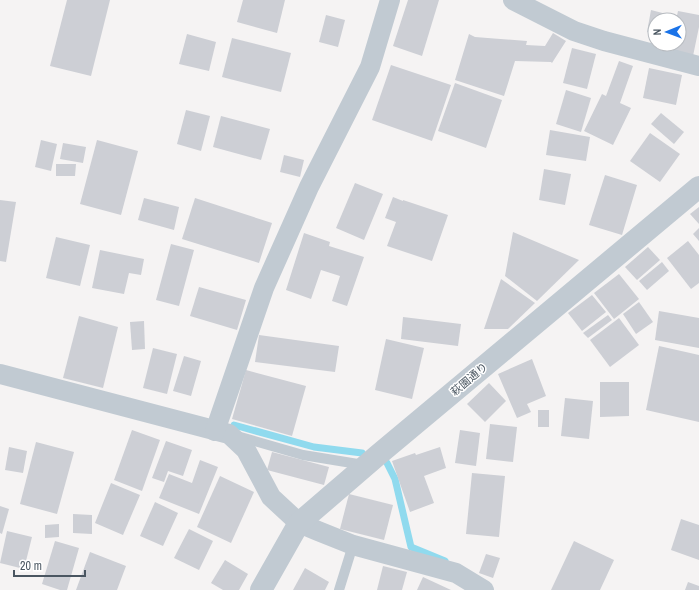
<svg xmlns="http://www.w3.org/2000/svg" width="699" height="590" font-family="'Archivo Narrow','Noto Sans JP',sans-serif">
  <rect width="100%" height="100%" fill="#f5f3f3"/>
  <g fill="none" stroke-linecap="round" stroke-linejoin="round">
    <g stroke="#90daee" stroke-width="7">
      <polyline points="234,425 314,447 362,453"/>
      <polyline points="387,463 395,479 411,547 445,561"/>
    </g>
  </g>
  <g fill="#cdcfd5">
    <polygon points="67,0 110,0 91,76 50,66"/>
    <polygon points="243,0 285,0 277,33 237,22"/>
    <polygon points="408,0 439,0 422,56 393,46"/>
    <polygon points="651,10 674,16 673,20 655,20 655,34 647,32"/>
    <polygon points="678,11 699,15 699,27 693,56 669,50 671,44 679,44 679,20 676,20"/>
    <polygon points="326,15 345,20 338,47 319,42"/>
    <polygon points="553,33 566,41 552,63 551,62 515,61 504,96 455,80 469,34 475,37 527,41 526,45 545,46"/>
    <polygon points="187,34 216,42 209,71 179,64"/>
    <polygon points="232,38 291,53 281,92 222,77"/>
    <polygon points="572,48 596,54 587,89 563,83"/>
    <polygon points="619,61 633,66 620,103 631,108 613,145 584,131 602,94 606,96"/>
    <polygon points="391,65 451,85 432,141 372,120"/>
    <polygon points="649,68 682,75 676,105 643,98"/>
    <polygon points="455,83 502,100 486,148 438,131"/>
    <polygon points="566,90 591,98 581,132 556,124"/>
    <polygon points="186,110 210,116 201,151 177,144"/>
    <polygon points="661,113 684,132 674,144 651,124"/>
    <polygon points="221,116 270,129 261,160 213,147"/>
    <polygon points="550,130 590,137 586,161 546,155"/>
    <polygon points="650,133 680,154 660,182 630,161"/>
    <polygon points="41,140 57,144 51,171 35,167"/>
    <polygon points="97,140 138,151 121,215 80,204"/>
    <polygon points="63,143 86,147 83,163 60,159"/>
    <polygon points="284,155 304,160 300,177 280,172"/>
    <polygon points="56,164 76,164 75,176 56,176"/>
    <polygon points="544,169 571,174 565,205 539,200"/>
    <polygon points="605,175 637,185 622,235 589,225"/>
    <polygon points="355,183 383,194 364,240 336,228"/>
    <polygon points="393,197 403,201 403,200 448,215 432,261 387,246 396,222 385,218"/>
    <polygon points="144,198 179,207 174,230 138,220"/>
    <polygon points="195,198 272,223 259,263 182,239"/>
    <polygon points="0,200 16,202 6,262 0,261"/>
    <polygon points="699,207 699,224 690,214"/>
    <polygon points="699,228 699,241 693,234"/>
    <polygon points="513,232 579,260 537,301 505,276"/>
    <polygon points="304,233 330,242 329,246 364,257 347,306 332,301 340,276 321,270 311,299 286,290"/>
    <polygon points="56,237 90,245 80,286 46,278"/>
    <polygon points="688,241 699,255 699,283 691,289 667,258"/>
    <polygon points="171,244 194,250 179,306 156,300"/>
    <polygon points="648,247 660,260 637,280 625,267"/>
    <polygon points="100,250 144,259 141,275 129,273 124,294 92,288"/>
    <polygon points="662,262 669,271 647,290 639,281"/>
    <polygon points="619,274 639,299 614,319 594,293"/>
    <polygon points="501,279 535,303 508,329 484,329"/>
    <polygon points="199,287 246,300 237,330 190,316"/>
    <polygon points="592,295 606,312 582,331 568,313"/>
    <polygon points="639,302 653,322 636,334 623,314"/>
    <polygon points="659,311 699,318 699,348 655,340"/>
    <polygon points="608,315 612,320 588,338 583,333"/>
    <polygon points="79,316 118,327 103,388 63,378"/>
    <polygon points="403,317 461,324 458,346 401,339"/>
    <polygon points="619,318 639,345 610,367 590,340"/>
    <polygon points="144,321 145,349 132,350 130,322"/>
    <polygon points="259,335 339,346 335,372 255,362"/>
    <polygon points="386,339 424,348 412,399 375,390"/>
    <polygon points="659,346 699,355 699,422 646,410"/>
    <polygon points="153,348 177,354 167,394 143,388"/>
    <polygon points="184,356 201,361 191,396 173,391"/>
    <polygon points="532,359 546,396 527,404 531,412 517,418 498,374"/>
    <polygon points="246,370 306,386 292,436 232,419"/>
    <polygon points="600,382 629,382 629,416 600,417"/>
    <polygon points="489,383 506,401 485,422 467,404"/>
    <polygon points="565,398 593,401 589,439 561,436"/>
    <rect x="538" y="410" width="11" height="17"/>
    <polygon points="490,424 517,427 513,462 486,459"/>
    <polygon points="132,430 160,440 142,491 114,480"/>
    <polygon points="460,430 480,433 476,466 455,463"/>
    <polygon points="166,441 192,450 183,476 168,471 164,482 152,478"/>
    <polygon points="36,442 74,452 57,514 20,504"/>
    <polygon points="9,447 27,451 23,473 5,470"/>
    <polygon points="440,447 446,468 424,476 434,503 410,512 392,461 415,453 416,455"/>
    <polygon points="272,452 329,467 324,485 267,470"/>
    <polygon points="200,460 218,467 199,514 159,498 169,474 192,483"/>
    <polygon points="472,473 505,476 499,537 466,534"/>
    <polygon points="220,476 254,492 231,543 197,527"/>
    <polygon points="111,483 140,495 123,535 95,523"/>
    <polygon points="349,494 393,505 384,540 340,529"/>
    <polygon points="155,502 178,513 163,546 140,536"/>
    <polygon points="0,506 9,509 2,534 0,533"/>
    <polygon points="73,514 92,515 92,534 73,533"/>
    <polygon points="681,519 699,525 699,560 671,550"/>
    <polygon points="59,524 59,537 45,538 45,525"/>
    <polygon points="189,529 213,541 199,570 174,558"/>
    <polygon points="7,531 32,537 24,569 0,563"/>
    <polygon points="55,541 79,548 67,590 60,590 42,584"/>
    <polygon points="574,541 614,560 600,590 551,590"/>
    <polygon points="90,552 126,566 117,590 76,590"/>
    <polygon points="486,554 500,558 493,578 479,573"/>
    <polygon points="225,560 248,574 239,590 223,590 211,583"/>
    <polygon points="383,566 407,572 402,590 377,590"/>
    <polygon points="305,568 329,582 325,590 293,590"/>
    <polygon points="423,577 451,590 417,590"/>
    <polygon points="688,582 699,586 699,590 685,590"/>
  </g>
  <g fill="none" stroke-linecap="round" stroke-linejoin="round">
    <g stroke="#c1cad2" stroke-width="10">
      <polyline points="237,436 303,455 364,465"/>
      <polyline points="339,590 353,545"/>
    </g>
    <g stroke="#c1cad2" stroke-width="20">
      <polyline points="513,0 574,31 604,41 699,66"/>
      <polyline points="0,374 229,434 246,450 271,497 299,523 318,531 353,545 456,573 484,590"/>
      <polyline points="215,431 264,288 309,187 370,67 390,0"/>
    </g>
    <polyline stroke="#c1cad2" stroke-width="22" points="261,590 299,523 378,455 699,187"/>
  </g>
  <g text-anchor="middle" stroke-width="3" stroke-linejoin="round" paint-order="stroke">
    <g font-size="11" fill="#4a5661" stroke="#fff">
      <text transform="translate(469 379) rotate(-40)" y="4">萩園通り</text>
    </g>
  </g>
  <g transform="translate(667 32) rotate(269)"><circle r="19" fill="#ffffff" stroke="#b7bbc0"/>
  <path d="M0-3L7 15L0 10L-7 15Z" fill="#1a73e8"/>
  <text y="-6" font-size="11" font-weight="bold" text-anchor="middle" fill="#4a5661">N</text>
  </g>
  <path d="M14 570v6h71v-6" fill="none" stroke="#4a5661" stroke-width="2"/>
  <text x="20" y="570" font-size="12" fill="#4a5661" stroke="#ffffff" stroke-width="3" paint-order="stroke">20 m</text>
</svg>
